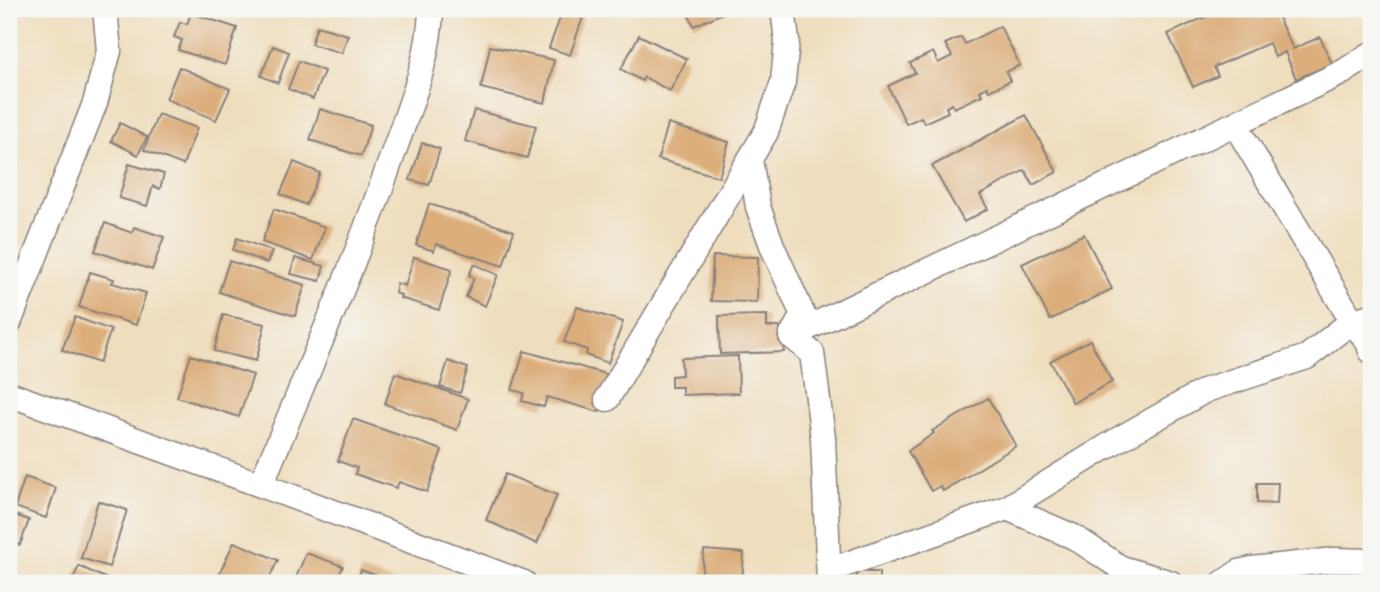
<svg xmlns="http://www.w3.org/2000/svg" width="1380" height="592" font-family="Dekko,sans-serif">
  <rect width="100%" height="100%" fill="#f6f6f2"/>
  <filter id="ink" filterUnits="userSpaceOnUse"><feTurbulence type="fractalNoise" baseFrequency=".0143" numOctaves="2"/><feDisplacementMap in="SourceGraphic" scale="14" xChannelSelector="R" yChannelSelector="G"/><feConvolveMatrix kernelMatrix="1 2 1 2 8 2 1 2 1" color-interpolation-filters="sRGB"/></filter>
  <filter id="wash" filterUnits="userSpaceOnUse"><feTurbulence type="fractalNoise" baseFrequency=".00686" numOctaves="4" result="noise"/><feDisplacementMap in="SourceGraphic" scale="28" xChannelSelector="R" yChannelSelector="G"/><feGaussianBlur stdDeviation="1.57" result="paint"/><feColorMatrix in="noise" values="0 0 0 0 0 0 0 0 0 0 0 0 0 0 0 0 0 1.4 0 .05"/><feComposite in="paint" operator="in"/></filter>
  <g filter="url(#wash)">
    <rect width="100%" height="100%" fill="#efdebe"/>
    <g id="blocks">
      <g fill="#dcae7b">
        <polygon points="686,9 732,9 694,26"/>
        <polygon points="1223,9 1274,9 1293,49 1320,37 1332,64 1296,79 1285,52 1275,57 1269,43 1214,67 1218,76 1193,87 1168,34"/>
        <polygon points="563,10 583,17 570,55 549,48"/>
        <polygon points="191,13 237,28 225,65 178,50 182,40 174,37 180,22 187,24"/>
        <polygon points="317,26 348,35 342,53 311,44"/>
        <polygon points="1000,26 1020,65 1006,72 1010,81 989,91 987,87 980,91 982,95 954,108 952,104 946,107 948,112 924,123 921,117 906,124 888,86 915,73 910,63 933,52 938,63 952,56 945,44 961,37 965,44"/>
        <polygon points="639,35 687,59 670,91 644,77 642,81 621,69"/>
        <polygon points="273,46 289,52 278,83 261,76"/>
        <polygon points="490,46 554,60 545,103 481,88"/>
        <polygon points="299,61 324,71 313,99 288,89"/>
        <polygon points="179,67 230,89 216,120 166,99"/>
        <polygon points="320,109 371,125 361,156 310,140"/>
        <polygon points="474,110 536,126 527,158 465,141"/>
        <polygon points="158,114 197,128 183,165 144,150"/>
        <polygon points="1026,115 1057,172 1033,185 1025,170 980,195 988,209 964,222 932,166"/>
        <polygon points="120,123 147,137 138,155 111,141"/>
        <polygon points="668,124 729,142 719,177 658,159"/>
        <polygon points="422,143 440,149 429,185 410,180"/>
        <polygon points="294,162 320,173 306,205 280,194"/>
        <polygon points="129,164 164,174 160,189 153,186 147,206 119,198"/>
        <polygon points="429,204 514,231 503,266 436,244 434,251 416,245"/>
        <polygon points="274,209 325,227 313,260 262,242"/>
        <polygon points="105,223 132,233 134,227 164,237 152,270 95,251"/>
        <polygon points="1084,234 1112,289 1050,320 1022,264"/>
        <polygon points="237,238 272,251 267,263 233,250"/>
        <polygon points="713,256 758,257 757,302 711,301"/>
        <polygon points="414,257 452,269 439,310 400,298 401,295 395,293 397,283 405,286"/>
        <polygon points="295,258 324,266 320,281 291,274"/>
        <polygon points="229,261 305,285 295,316 219,292"/>
        <polygon points="474,264 498,275 485,306 466,297 474,278 469,275"/>
        <polygon points="90,272 114,279 112,283 146,293 136,325 79,307"/>
        <polygon points="577,307 623,322 608,363 586,355 587,350 564,342"/>
        <polygon points="223,315 265,324 256,361 214,351"/>
        <polygon points="767,315 767,327 783,327 784,352 720,354 719,316"/>
        <polygon points="75,317 111,330 99,363 62,350"/>
        <polygon points="1090,340 1112,382 1073,403 1050,361"/>
        <polygon points="524,351 609,375 599,412 547,397 544,407 522,401 524,393 512,390"/>
        <polygon points="191,355 253,375 239,417 177,397"/>
        <polygon points="738,356 739,393 682,395 682,387 671,387 671,376 682,375 681,358"/>
        <polygon points="448,361 468,368 460,393 440,387"/>
        <polygon points="395,373 468,399 457,430 385,404"/>
        <polygon points="988,398 1016,446 943,491 940,486 931,491 908,451 934,433 932,431"/>
        <polygon points="353,419 442,450 427,492 399,482 396,488 355,474 357,468 338,461"/>
        <polygon points="505,474 557,495 537,544 486,520"/>
        <polygon points="25,477 56,488 46,518 15,507"/>
        <polygon points="1257,483 1278,483 1277,504 1257,503"/>
        <polygon points="98,501 127,510 109,567 81,558"/>
        <polygon points="12,514 29,520 20,545 9,541 9,523"/>
        <polygon points="234,542 278,560 267,583 215,583"/>
        <polygon points="704,550 744,553 742,583 701,583"/>
        <polygon points="306,553 343,566 336,583 294,583"/>
        <polygon points="79,566 107,579 105,583 71,583"/>
        <polygon points="361,570 398,583 357,583"/>
        <rect x="857" y="572" width="22" height="11"/>
      </g>
    </g>
  </g>
  <g filter="url(#ink)">
    <use href="#blocks" fill-opacity="0" stroke="#88807c" stroke-width="2"/>
    <g fill="none" stroke-linecap="round" stroke-linejoin="round">
      <defs>
        <g id="street">
          <polyline points="1235,124 1352,321 1368,342 1371,351"/>
          <polyline points="750,160 758,207 773,248 803,315 791,336 812,353 823,438 829,583"/>
          <polyline points="9,323 95,103 109,51 105,9"/>
          <polyline points="791,336 1343,72 1371,54"/>
          <polyline points="9,394 261,485 524,583"/>
          <polyline points="607,399 766,132 783,82 787,41 783,9"/>
          <path d="M261,485c46,-112 95,-223 134,-337 16,-45 35,-91 36,-139"/>
          <polyline points="1007,508 1074,537 1121,568 1171,583"/>
          <polyline points="830,570 1007,508 1119,439 1206,390 1307,357 1352,321 1371,316"/>
          <polyline points="1223,583 1239,572 1252,569 1334,560 1371,561"/>
        </g>
      </defs>
      <use href="#street" stroke="#88807c" stroke-width="27"/>
      <use href="#street" stroke="#fff" stroke-width="24"/>
    </g>
  </g>
  <rect width="1380" height="592" fill="none" stroke="#f6f6f2" stroke-width="35"/>
</svg>
